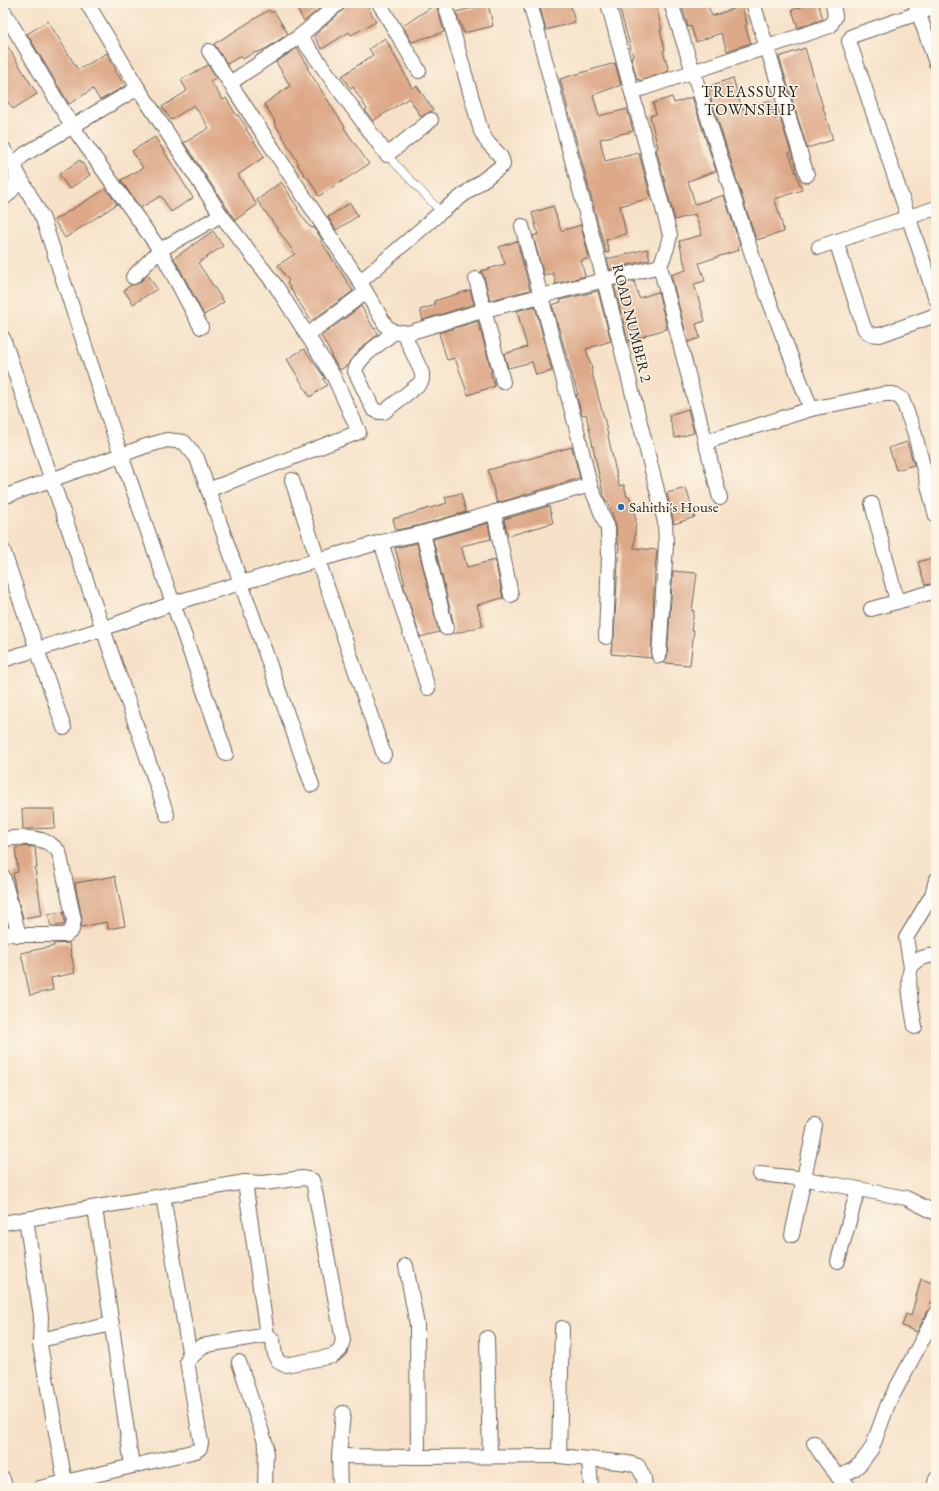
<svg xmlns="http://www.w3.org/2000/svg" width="939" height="1491" font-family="'EB Garamond',serif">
  <rect width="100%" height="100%" fill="#fcf5e5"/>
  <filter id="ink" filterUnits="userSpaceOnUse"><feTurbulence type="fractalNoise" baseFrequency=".025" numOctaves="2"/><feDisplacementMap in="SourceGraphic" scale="8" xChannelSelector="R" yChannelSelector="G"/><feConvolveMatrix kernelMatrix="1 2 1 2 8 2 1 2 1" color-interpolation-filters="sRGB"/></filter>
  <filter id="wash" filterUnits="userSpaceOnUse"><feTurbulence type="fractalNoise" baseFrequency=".012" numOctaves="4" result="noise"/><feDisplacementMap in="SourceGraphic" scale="16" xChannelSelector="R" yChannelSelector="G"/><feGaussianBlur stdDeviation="0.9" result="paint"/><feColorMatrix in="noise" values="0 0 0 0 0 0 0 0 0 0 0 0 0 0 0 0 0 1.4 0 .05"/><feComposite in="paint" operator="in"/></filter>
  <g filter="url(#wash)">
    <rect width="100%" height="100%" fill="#f6e1c8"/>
    <g id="blocks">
      <g fill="#dda888">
        <polygon points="293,3 326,3 304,21"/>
        <polygon points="347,3 366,3 376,22 351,35 349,32 322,49 314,36 344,9"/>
        <polygon points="539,3 570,3 575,22 546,30"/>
        <polygon points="618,3 655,3 662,30 660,30 665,50 663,51 669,71 640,81 639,79 637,80 631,57 633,56"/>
        <polygon points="681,3 707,3 712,16 742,6 747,24 745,26 751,43 727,51 721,33 696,42 691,26 688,27"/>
        <polygon points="813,3 818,3 823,19 798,28 792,10"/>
        <polygon points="436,4 444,32 412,42 403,26"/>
        <polygon points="488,4 493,26 464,33 456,12"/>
        <polygon points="269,10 271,13 274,11 288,34 267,48 256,53 255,52 243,59 241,56 227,64 214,44"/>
        <polygon points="48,21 78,70 107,53 116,69 115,70 125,86 100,100 93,89 69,104 27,34"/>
        <polygon points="385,38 412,88 417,86 433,110 421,117 409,98 373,121 365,110 367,109 353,87 351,89 342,76 373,55 369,49"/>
        <polygon points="3,39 37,94 13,109 8,102 3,106"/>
        <polygon points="297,48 309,67 307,68 345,127 344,128 369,164 319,196 307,176 306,177 297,164 299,164 274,122 275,121 264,104 290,86 276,62"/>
        <polygon points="805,48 833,140 807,148 779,57"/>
        <polygon points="615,63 621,85 593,95 599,116 627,109 633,131 600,139 605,161 639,153 651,198 620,206 626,234 606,240 609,252 606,253 560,79"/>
        <polygon points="208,65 216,78 210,81 223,100 226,98 237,116 238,115 247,128 246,129 264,157 238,175 257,205 235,220 184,143 209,128 194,105 171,120 162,107 187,91 181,80"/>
        <polygon points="733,78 742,109 769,101 775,119 780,117 791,152 789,153 802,190 775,199 784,232 756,240 709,93 711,92 709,86"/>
        <polygon points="672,97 674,103 692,97 716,171 688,181 695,204 724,195 740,245 738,246 739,250 699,263 705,281 694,284 705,321 696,324 700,338 688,342 671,275 686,270 679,241 702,235 695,214 675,220 656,149 658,148 650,116 656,114 653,103"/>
        <polygon points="155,137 193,198 171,212 161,196 140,208 121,180 143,168 132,151"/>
        <polygon points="80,160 90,175 69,189 59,174"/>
        <polygon points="281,182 290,195 289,195 298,208 297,209 309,226 312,228 314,227 322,240 321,241 353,291 311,321 287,283 289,281 278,265 295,254 257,200"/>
        <polygon points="106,189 117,204 65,238 54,220"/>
        <polygon points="350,203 358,216 336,230 328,217"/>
        <polygon points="553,206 561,231 581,225 589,258 581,261 585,276 556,284 553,273 544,276 533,236 538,234 532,213"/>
        <polygon points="213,231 223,246 198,263 224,302 204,315 174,258"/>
        <polygon points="517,241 530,290 490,300 484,277 481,271 505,264 499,247"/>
        <polygon points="647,249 650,259 610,270 607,259"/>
        <polygon points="148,275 157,289 133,304 124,290 131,285 139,283"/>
        <polygon points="634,281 639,298 658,292 667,329 645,335 645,336 628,341 614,286"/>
        <polygon points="470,290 474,304 423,320 420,310 435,305 434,301"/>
        <polygon points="598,291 611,341 586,349 592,369 591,369 605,422 619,486 624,485 627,497 630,497 636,519 634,548 657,550 655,569 651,658 611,654 612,643 614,637 619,544 617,544 616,526 608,501 606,501 602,489 586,414 582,415 576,395 578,395 552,305 561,302 560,300"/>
        <polygon points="361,306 374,329 375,328 378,334 360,349 348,365 340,370 331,356 332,355 321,336"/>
        <polygon points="535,306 552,371 536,375 532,362 508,368 504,354 527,347 517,311"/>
        <polygon points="478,321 492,372 490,372 495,386 468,395 455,358 447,360 439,333"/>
        <polygon points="304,349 325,378 323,379 327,385 310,397 287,359"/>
        <polygon points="688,409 694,433 675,438 669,415"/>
        <polygon points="907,442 914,465 896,470 889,448"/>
        <polygon points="572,447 580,478 497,503 488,470"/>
        <polygon points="686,488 695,517 674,524 667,493"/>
        <polygon points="461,493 466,512 421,525 396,530 393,519 447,503 445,497"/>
        <polygon points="549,506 553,523 508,536 504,519"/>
        <polygon points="488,523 491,539 461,546 467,567 495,560 503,598 477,605 483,626 453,634 454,626 433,539"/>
        <polygon points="417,543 439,632 420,637 403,584 405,584 395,548"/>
        <polygon points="936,557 936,583 925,585 918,562"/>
        <polygon points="673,571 697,573 692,611 694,611 691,630 694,630 690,665 664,663 667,657"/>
        <polygon points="22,809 54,809 55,828 23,829"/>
        <polygon points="23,846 35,847 37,868 35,868 42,915 23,918 15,888 13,873 18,872 15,848 23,847"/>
        <polygon points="115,876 125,926 108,929 107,922 81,927 82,918 75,883"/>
        <polygon points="63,912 65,920 64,925 51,926 48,914"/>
        <polygon points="69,943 75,973 51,978 53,990 30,995 21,953 54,946 53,944"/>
        <polygon points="921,1279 936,1284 936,1304 931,1302 926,1315 917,1332 902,1326 906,1314 911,1316"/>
      </g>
    </g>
  </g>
  <g filter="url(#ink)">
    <use href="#blocks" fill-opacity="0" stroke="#686158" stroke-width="1"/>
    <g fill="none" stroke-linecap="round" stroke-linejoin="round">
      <defs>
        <polyline id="lane" points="387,155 441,212"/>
        <g id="street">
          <polyline points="87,3 138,88 221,215 276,286 334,377 359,432 208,490"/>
          <polyline points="379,3 419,71"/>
          <polyline points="530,3 604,280 665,522 666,544 659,656"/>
          <polyline points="608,3 670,235 667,248 660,266 720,498"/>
          <polyline points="671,3 754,261 811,409 705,442"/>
          <polyline points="753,3 807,175"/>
          <polyline points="915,3 936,63"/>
          <polyline points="936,7 852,36 849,41 936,299"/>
          <polyline points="3,10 72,126 160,250 201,327"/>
          <polyline points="300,36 387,155 431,120"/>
          <polyline points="209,51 360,282 386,326 394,332 408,333 485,310 660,266"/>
          <polyline points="230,83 300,36 339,3"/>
          <polyline points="632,92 830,26 835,17 833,3"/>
          <polyline points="3,148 15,168 43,219 121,455 3,497"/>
          <path d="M3,199c19,-16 10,-18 14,-38l8,-7 113,-66"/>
          <path d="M836,241l28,87c4,6 9,7 16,7l56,-20"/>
          <polyline points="819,247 936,208"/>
          <polyline points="133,277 160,250 221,215"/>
          <polyline points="476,279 503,382"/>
          <path d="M360,282l81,-70 62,-47c0,-10 -9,-15 -15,-22 -3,-4 -5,-8 -7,-12l-36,-128"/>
          <path d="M394,332c-11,10 -35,24 -39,39l18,38 6,3h5l35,-28 3,-4v-7l-19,-41"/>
          <polyline points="307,335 366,292"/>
          <polyline points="3,338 167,815"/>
          <polyline points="811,409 884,394 893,394 902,399 914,431 936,516"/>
          <polyline points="590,485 608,529 609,555 606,637"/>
          <polyline points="872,504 897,602"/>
          <polyline points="494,512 511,595"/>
          <polyline points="423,533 446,628"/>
          <polyline points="381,542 428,688"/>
          <polyline points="3,550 64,728"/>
          <polyline points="871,609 936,591"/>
          <polyline points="3,660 102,629 174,603 318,560 292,480"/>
          <polyline points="226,754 121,455 146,446 167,440 184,442 197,458 312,785"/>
          <polyline points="384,755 318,560 381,542 423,533 590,485 577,430 522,226"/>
          <path d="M3,839c19,-2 43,-4 56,13l15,68 -2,10 -6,5h-47l-16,-2"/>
          <polyline points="3,876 19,935"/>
          <polyline points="911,967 906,938 932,895 936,880"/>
          <path d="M915,1027c-2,-15 -12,-55 0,-65 5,-5 14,-6 21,-7"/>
          <polyline points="760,1174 806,1179 906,1198 936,1213"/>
          <polyline points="245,1182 267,1335"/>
          <polyline points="163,1196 190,1357"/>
          <polyline points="95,1208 132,1466"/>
          <polyline points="26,1219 41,1316 40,1345 65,1482"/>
          <path d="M3,1223l242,-41 19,1 39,-5 9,2 2,6 29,154 -3,10 -7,6 -48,9c-12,-4 -10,-13 -12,-24l-6,-6 -66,11 -2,4 -12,11 14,82 -1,5 -4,3 -156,37"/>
          <polyline points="792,1235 815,1126"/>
          <polyline points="838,1261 858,1189"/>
          <polyline points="406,1266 417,1325 418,1457"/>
          <polyline points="487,1338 490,1456"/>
          <polyline points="40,1340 112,1324"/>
          <polyline points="239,1362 266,1445 265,1488"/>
          <path d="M814,1443c10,17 22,32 36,45"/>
          <polyline points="339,1456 418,1457 559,1456 562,1328"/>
          <polyline points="559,1456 628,1463 638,1466 644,1478 645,1488"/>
          <polyline points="589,1459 591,1488"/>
          <polyline points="838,1477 853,1470 861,1463 872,1448 888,1404 936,1314"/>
          <polyline points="3,1479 5,1488"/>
          <polyline points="340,1488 339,1456 343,1413"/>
          <polyline points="934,1488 936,1478"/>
        </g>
      </defs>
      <use href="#lane" stroke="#686158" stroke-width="8"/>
      <use href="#street" stroke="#686158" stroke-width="16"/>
      <use href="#lane" stroke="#fff" stroke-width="7"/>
      <use href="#street" stroke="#fff" stroke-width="14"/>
    </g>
  </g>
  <circle fill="#1f6fb2" stroke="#fcf5e5" stroke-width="1.5" cx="621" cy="507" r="4"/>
  <g text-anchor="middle" stroke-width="3" stroke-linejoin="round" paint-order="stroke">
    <g font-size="15" fill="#1c1c1c" stroke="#fcf5e5">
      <text transform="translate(632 323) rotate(76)" y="5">ROAD NUMBER 2</text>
    </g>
    <g font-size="15" fill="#1c1c1c" stroke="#fcf5e5" text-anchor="start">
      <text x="629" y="512">Sahithi's House</text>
    </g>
    <g font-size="16" letter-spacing="1" fill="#1c1c1c" stroke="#fcf5e5">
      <text x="750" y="97">TREASSURY<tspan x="750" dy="18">TOWNSHIP</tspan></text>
    </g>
  </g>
  <rect width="939" height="1491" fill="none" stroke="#fcf5e5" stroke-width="16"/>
</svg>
